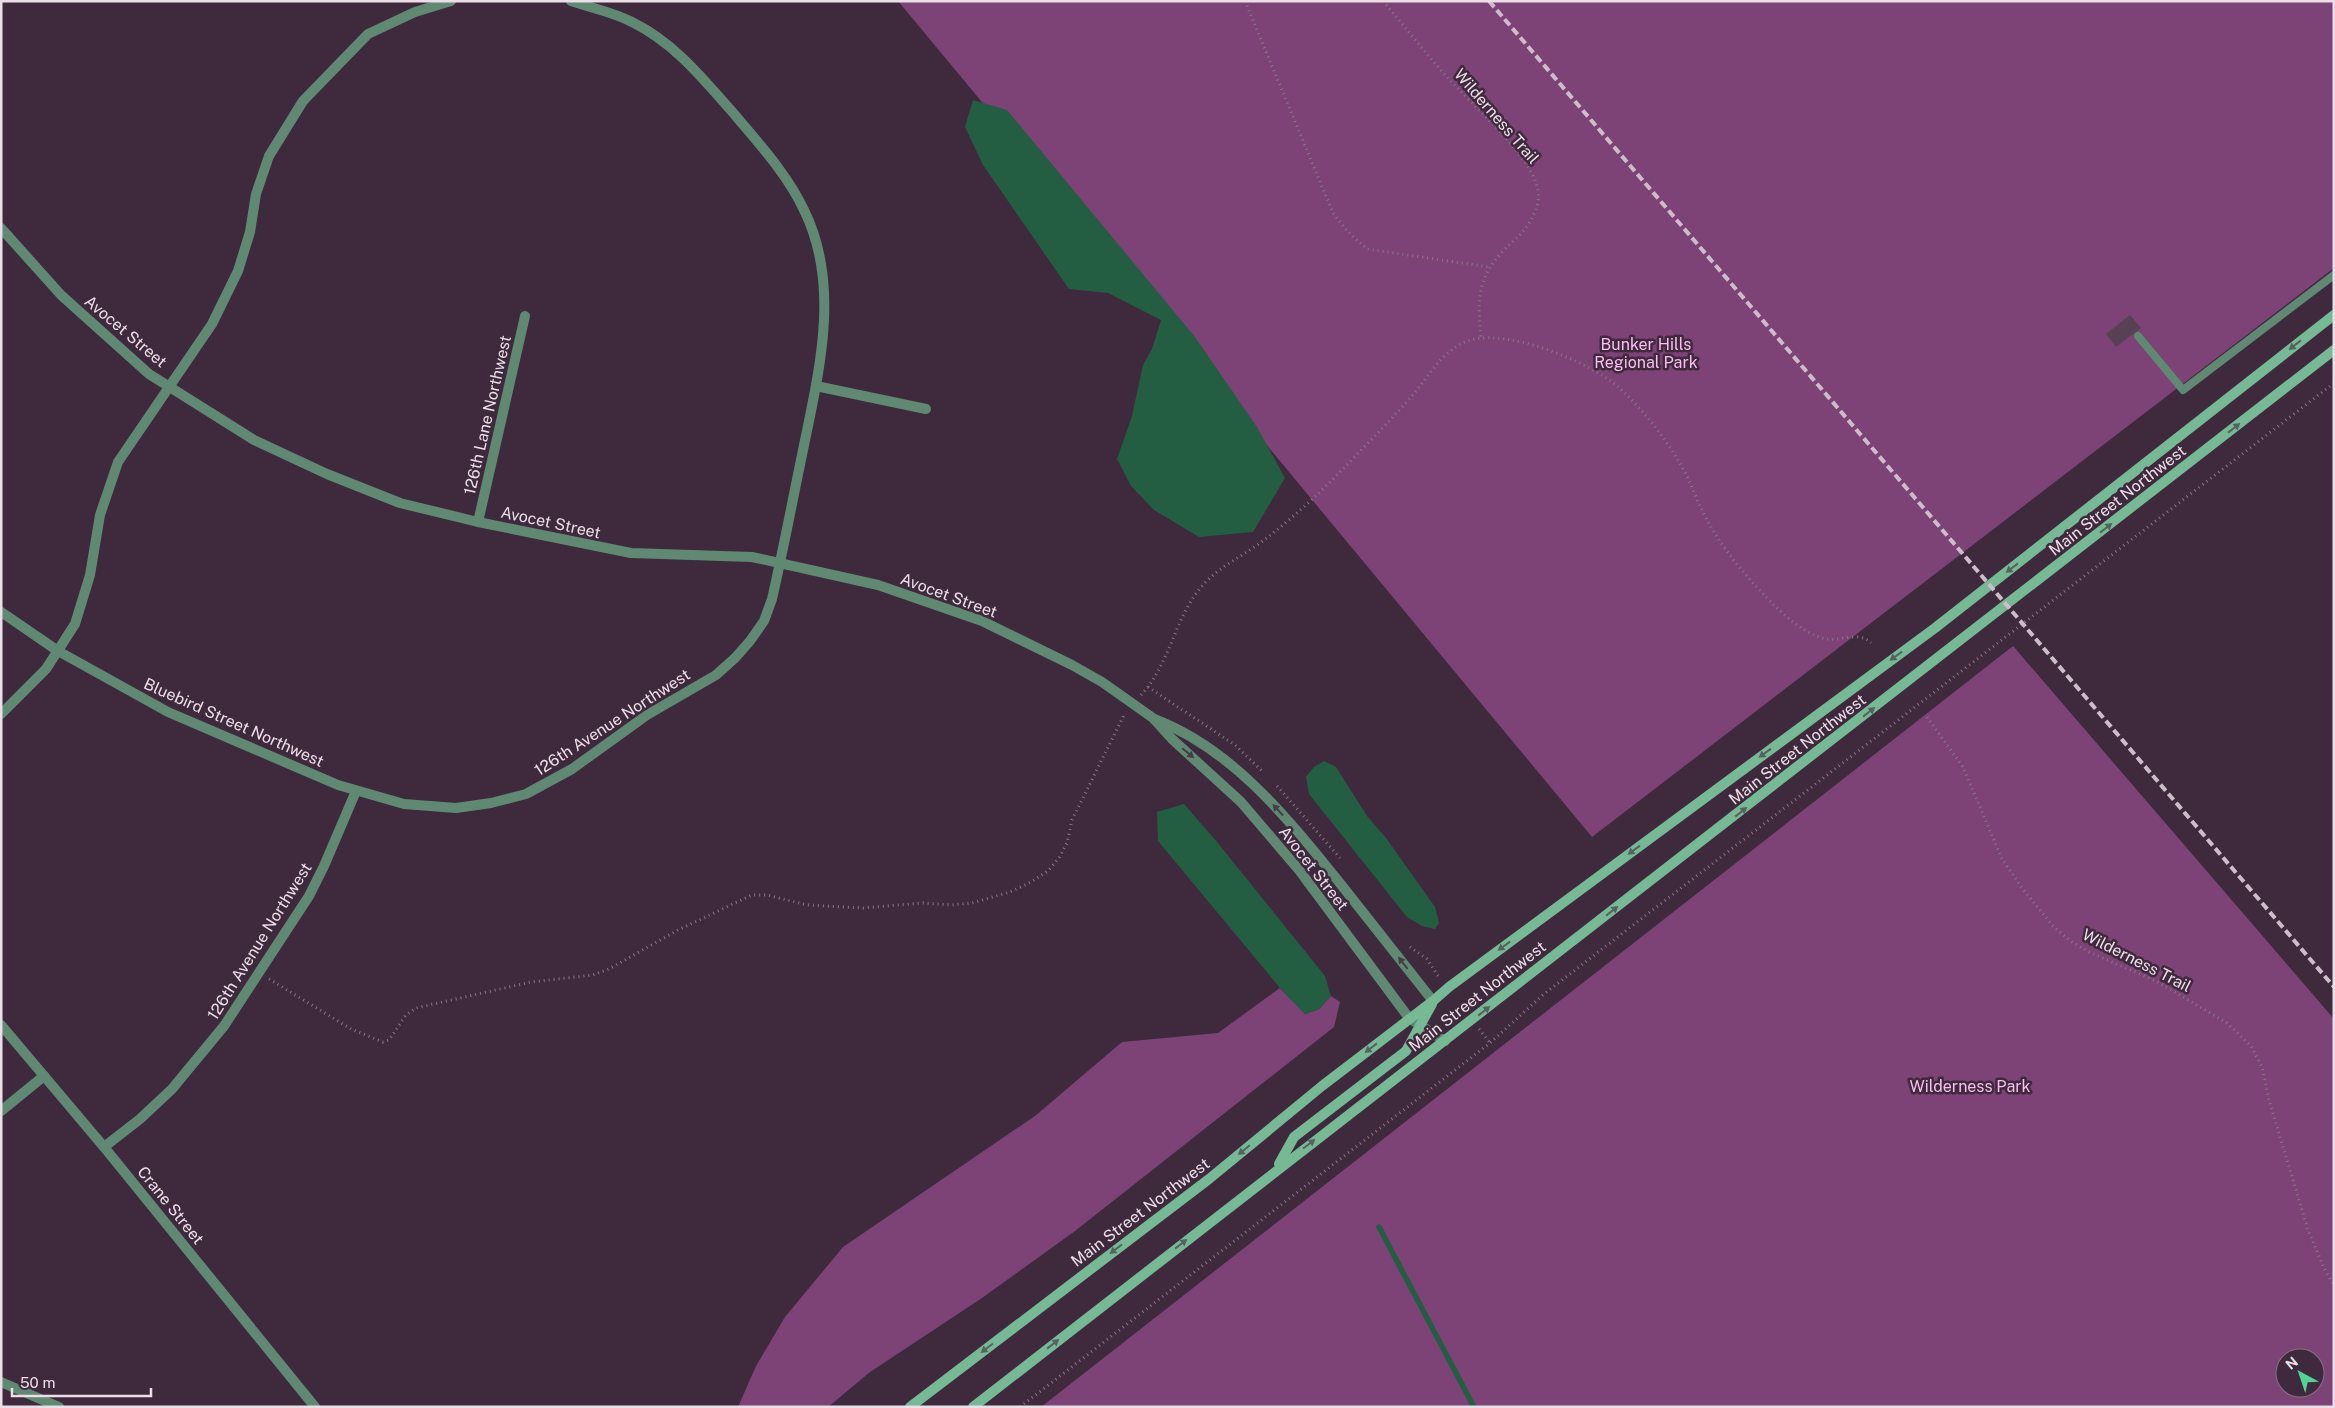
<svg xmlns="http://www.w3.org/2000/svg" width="2335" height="1408" font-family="'Public Sans',sans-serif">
  <rect width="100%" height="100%" fill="#3f2a3d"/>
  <g fill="#7d4376" fill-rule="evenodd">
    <polygon points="898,1 2334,1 2334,268 1592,837"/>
    <path d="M2013,646l321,373v388h-1293zM2285,1358h30v30h-30z"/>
    <polygon points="1280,988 1305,1014 1319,1009 1331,996 1340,1002 1334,1027 1075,1231 982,1298 870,1372 828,1407 738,1407 756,1366 785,1317 843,1247 1035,1116 1122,1042 1218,1033"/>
  </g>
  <g fill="#235e42">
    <polygon points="973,100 1007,110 1195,337 1257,427 1285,478 1253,532 1199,537 1154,510 1131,486 1117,459 1132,416 1143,365 1152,349 1161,320 1108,293 1069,289 983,165 965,127"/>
    <polygon points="1324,761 1336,767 1367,816 1386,838 1435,907 1439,923 1435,929 1422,926 1407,917 1309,794 1306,777 1314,767"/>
    <polygon points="1184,804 1217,842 1325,976 1331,996 1319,1009 1305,1014 1280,988 1158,841 1157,812"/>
  </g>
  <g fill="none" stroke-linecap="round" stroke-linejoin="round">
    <polyline stroke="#235e42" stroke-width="5.5" points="1379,1227 1474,1407"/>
  </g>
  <polygon fill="#584154" points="2130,315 2141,328 2116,347 2106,334"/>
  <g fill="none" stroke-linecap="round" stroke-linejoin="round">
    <g stroke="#887686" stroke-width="3" stroke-dasharray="1 4" stroke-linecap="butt">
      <polyline points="1245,1 1333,213 1347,231 1367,249 1489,267"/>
      <path d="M1383,1c22,26 43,53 66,78 23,26 85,79 89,112 2,12 -3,22 -9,32 -7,12 -17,18 -26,28 -27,28 -25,51 -22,87"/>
      <polyline points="1148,687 1235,745 1262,771"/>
      <path d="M1141,695c28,-30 33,-73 57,-104 17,-23 44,-34 66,-51 37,-28 70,-61 102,-95 16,-16 31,-32 46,-49 18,-21 31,-48 59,-56 37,-11 116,21 145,45 25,22 48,51 65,80 9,15 14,32 22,47 13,27 31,50 51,72 17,19 47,51 73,55 15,2 33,-8 44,4"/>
      <polyline points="1927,717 1963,767 2002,859 2022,888 2053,926 2072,942 2089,952 2156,981 2227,1023 2251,1046 2262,1067 2269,1100 2308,1230 2324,1268 2334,1286"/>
      <polyline points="1277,786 1340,858"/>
      <polyline points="1410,947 1427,959 1440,979"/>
      <polyline points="269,979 351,1029 383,1042 389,1040 406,1015 416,1008 531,982 593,975 609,969 678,930 752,895 767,895 807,905 863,908 923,903 952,905 972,903 1010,892 1031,882 1048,871 1059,858 1067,843 1072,820 1124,715"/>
      <polyline points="1479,1029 1490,1043"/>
      <polyline points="1020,1407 1490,1043 1544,994 2334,383"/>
    </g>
    <polyline stroke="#5f8972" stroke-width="8" points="2138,336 2183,390 2334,275"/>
    <g stroke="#5f8972" stroke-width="10">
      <polyline points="1,228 61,295 149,374 254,440 327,474 400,503 478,522 631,553 752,557 878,585 982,621 1072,665 1102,682 1153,718 1172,739 1241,802 1299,870 1409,1018 1445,1041"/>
      <polyline points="816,386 926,409"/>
      <polyline points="478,522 525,316"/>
      <path d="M1,612l57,39 110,61 170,73 66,19 52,4 35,-5 35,-9 46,-25 75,-54 69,-40 19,-17 15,-17 14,-20 8,-22c11,-48 20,-96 30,-144 16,-80 40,-168 2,-245 -17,-36 -44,-65 -69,-95 -31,-35 -60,-72 -103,-93 -19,-10 -41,-14 -61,-21"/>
      <polyline points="1,714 46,669 75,624 90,575 100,515 118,462 212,324 238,271 250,232 256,194 269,156 303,101 368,34 415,12 451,1"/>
      <path d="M1154,719c78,29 134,100 185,163 32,40 63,80 94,119"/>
      <polyline points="1,1025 104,1147 315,1407"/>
      <polyline points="1,1111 44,1076"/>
      <polyline points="104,1147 140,1119 172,1089 224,1026 309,896 324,866 356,791"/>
      <polyline points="1,1382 59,1407"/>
    </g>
    <g stroke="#76b995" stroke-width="10">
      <polyline points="1279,1164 1294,1137 1406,1051 1432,1004"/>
      <polyline points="910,1407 1209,1179 1322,1086 1433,1001 1449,987 1935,628 2334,315"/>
      <path d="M973,1407c452,-354 908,-704 1361,-1057"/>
    </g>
    <polyline stroke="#cdbdca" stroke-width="4" stroke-dasharray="8 4" stroke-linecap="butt" points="1489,1 2334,987"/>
  </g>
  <defs><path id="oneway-solid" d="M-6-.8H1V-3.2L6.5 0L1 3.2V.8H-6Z" transform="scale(1.25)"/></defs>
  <g fill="#556360">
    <use href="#oneway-solid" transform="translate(2295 345) rotate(142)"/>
    <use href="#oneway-solid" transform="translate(2234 428) rotate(-38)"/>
    <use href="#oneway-solid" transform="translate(2106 528) rotate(-38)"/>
    <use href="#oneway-solid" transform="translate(2012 568) rotate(142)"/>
    <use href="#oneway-solid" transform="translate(1896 656) rotate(144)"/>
    <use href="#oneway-solid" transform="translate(1869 712) rotate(-38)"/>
    <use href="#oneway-solid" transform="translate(1765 753) rotate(144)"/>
    <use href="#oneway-solid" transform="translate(1741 812) rotate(-38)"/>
    <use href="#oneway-solid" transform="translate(1634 850) rotate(144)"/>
    <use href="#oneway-solid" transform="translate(1612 911) rotate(-38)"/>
    <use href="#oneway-solid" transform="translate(1504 946) rotate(144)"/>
    <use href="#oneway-solid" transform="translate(1484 1011) rotate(-38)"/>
    <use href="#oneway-solid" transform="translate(1371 1048) rotate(142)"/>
    <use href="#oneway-solid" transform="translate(1309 1144) rotate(-37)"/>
    <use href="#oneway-solid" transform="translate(1244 1150) rotate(141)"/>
    <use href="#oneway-solid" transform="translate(1181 1244) rotate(-38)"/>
    <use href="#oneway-solid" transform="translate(1116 1249) rotate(143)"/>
    <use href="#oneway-solid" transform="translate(1053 1344) rotate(-38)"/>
    <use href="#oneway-solid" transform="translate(987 1348) rotate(143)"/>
  </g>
  <g fill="#453d48">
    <use href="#oneway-solid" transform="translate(1188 753) rotate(40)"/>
    <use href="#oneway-solid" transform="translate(1278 810) rotate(-133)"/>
    <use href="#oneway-solid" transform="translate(1403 963) rotate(-128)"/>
  </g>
  <g text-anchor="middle" stroke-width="5" stroke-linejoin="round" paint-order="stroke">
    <g font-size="16" fill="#ecdee9" stroke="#3f2a3d">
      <text transform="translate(1497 116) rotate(49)" y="6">Wilderness Trail</text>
      <text transform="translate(126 331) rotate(40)" y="6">Avocet Street</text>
      <text transform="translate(487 415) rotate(-77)" y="6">126th Lane Northwest</text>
      <text transform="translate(2117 500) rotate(-38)" y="6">Main Street Northwest</text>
      <text transform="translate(551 522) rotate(12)" y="6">Avocet Street</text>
      <text transform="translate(949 595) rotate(20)" y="6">Avocet Street</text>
      <text transform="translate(234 722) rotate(24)" y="6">Bluebird Street Northwest</text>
      <text transform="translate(612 722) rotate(-33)" y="6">126th Avenue Northwest</text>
      <text transform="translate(1797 749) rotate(-38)" y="6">Main Street Northwest</text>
      <text transform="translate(1314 868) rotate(52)" y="6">Avocet Street</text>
      <text transform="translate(259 941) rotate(-58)" y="6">126th Avenue Northwest</text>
      <text transform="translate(2137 960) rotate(27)" y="6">Wilderness Trail</text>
      <text transform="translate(1477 996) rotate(-38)" y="6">Main Street Northwest</text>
      <text transform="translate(171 1205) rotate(51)" y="6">Crane Street</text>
      <text transform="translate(1140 1212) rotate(-37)" y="6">Main Street Northwest</text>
    </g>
    <g font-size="16" fill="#fabef1" stroke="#3f2a3d">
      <text x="1646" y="350">Bunker Hills<tspan x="1646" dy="18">Regional Park</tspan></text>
      <text x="1970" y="1092">Wilderness Park</text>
    </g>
  </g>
  <rect width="2335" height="1408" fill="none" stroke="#ecdee9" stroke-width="5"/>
  <g transform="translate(2300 1373) rotate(320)"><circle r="24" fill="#3f2a3d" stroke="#847282"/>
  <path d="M0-4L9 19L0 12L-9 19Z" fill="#52d397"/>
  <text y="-8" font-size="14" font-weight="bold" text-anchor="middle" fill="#ecdee9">N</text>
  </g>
  <path d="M12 1388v8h139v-8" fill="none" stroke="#ecdee9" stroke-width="2.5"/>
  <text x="20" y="1388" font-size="15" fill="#ecdee9" stroke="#3f2a3d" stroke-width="4" paint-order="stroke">50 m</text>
</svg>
